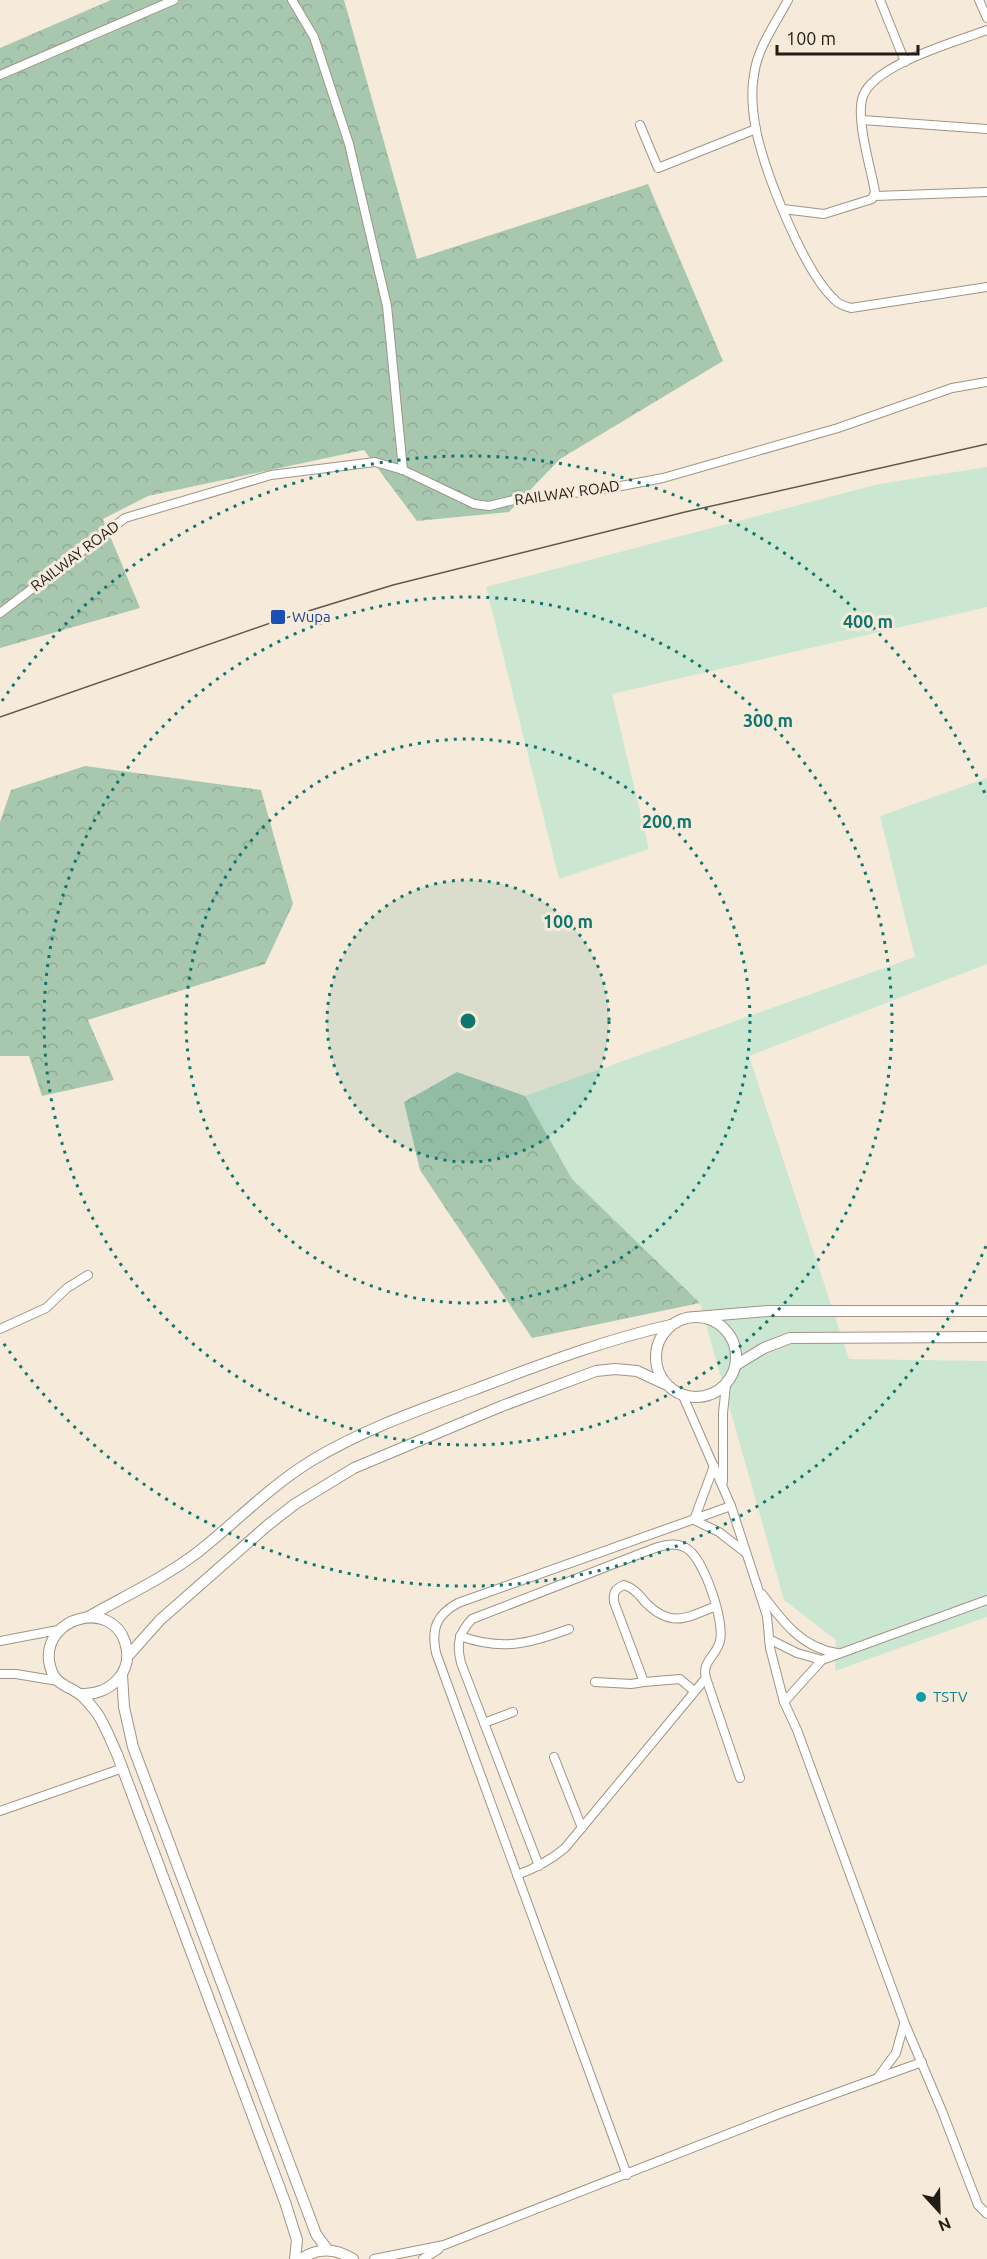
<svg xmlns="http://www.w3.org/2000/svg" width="987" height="2259" font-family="Ubuntu,sans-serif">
  <defs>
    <pattern id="forest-crowns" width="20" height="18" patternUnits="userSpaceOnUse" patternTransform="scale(1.5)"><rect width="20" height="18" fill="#a7c8af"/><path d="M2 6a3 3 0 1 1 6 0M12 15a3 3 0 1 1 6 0" fill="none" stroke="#8fab96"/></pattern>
  </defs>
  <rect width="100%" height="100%" fill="#f6ebda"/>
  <g fill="#cbe7d1">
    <polygon points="987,467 987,607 612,694 649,849 559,879 486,587 879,484"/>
    <polygon points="987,778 987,964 749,1056 849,1359 987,1361 987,1617 835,1671 836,1640 784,1600 700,1303 572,1179 525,1096 915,957 880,816"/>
  </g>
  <g fill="url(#forest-crowns)">
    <polygon points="111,0 344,0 417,259 648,184 723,361 560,459 509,512 417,521 364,450 148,496 103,519 140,608 0,648 0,48"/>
    <polygon points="85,766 261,790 293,904 265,964 88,1020 114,1080 42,1096 29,1056 0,1056 0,822 11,790"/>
    <polygon points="457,1072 525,1096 572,1179 700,1303 532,1338 420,1170 404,1102"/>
  </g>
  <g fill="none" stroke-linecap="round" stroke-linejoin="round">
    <defs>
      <g id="minor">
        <polyline points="292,0 314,37 349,144 387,306 403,470"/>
        <path d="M788,0c-12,23 -31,48 -34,75 -3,16 -1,39 2,55 9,42 47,141 79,170 4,5 10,6 16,8l136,-21"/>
        <polyline points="880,0 905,62"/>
        <polyline points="979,0 987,18"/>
        <polyline points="0,75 174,0"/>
        <polyline points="862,120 987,129"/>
        <polyline points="640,125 658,168 756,129"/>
        <polyline points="875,196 987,192"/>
        <path d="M783,209l41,5 48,-15 3,-7c-4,-24 -20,-74 -12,-96 12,-32 93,-54 124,-66"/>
        <polyline points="0,613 125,518 271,475 375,462 403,470 474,504 489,506 526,497 595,491 663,478 838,428 952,388 987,382"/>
        <polyline points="0,1329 46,1308 67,1288 88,1275"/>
        <polyline points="683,1396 731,1506 767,1616 770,1648 784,1702 797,1730 905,2024 942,2111 978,2205 987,2214"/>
        <polyline points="714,1466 694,1520 719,1532 746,1553"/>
        <polyline points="723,1482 723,1413 726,1385"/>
        <path d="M762,1594c20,27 40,54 75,59"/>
        <path d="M460,1636c42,15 68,8 109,-7"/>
        <polyline points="769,1639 797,1653 822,1660"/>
        <polyline points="0,1641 58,1630"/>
        <polyline points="0,1674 16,1674 58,1681"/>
        <polyline points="706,1678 740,1778"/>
        <path d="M595,1682l36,2 13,-2 -30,-80c-1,-10 1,-13 10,-17 10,3 15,10 22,18 25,25 41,15 70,3"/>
        <polyline points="644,1682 680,1679 694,1691"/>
        <polyline points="784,1702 822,1660 987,1600"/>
        <polyline points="484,1723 513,1712"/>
        <polyline points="554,1757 582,1828"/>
        <polyline points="0,1811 123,1768"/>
        <path d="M517,1875c19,-7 34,-15 48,-27l141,-170c-5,-16 11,-23 14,-37 5,-19 -16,-83 -34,-93 -14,-8 -31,0 -44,5l-170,66c-13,14 -16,25 -11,44l78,203"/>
        <polyline points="879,2076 896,2053 904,2024"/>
        <path d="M627,2175l-191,-522c-5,-24 0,-38 22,-50l273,-97"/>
        <polyline points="374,2259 444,2245 779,2114 922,2062"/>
        <polyline points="423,2259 439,2249"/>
      </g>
      <g id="tertiary">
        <circle cx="696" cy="1357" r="40"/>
        <polyline points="696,1317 768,1311 987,1311"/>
        <polyline points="736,1365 764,1348 790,1338 987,1337"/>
        <path d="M88,1617c37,-21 76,-39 110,-65 38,-30 71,-65 113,-91 51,-31 106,-50 162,-71 64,-24 130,-50 198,-65"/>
        <polyline points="128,1656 160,1620 268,1525 295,1504 354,1468 502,1406 596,1371 615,1369 637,1371 665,1384"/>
        <polyline points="122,1675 124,1707 133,1747 316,2234 327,2249"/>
        <path d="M81,1694c28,2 54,-22 44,-52 -14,-43 -81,-25 -76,19 4,26 19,23 33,35 5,4 10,11 15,17 8,12 14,28 20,41l168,448 12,38 -2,19"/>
        <path d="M301,2259c17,-12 34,-11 52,0"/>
      </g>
    </defs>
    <use href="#minor" stroke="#9f9485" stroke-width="10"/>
    <use href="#tertiary" stroke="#9f9485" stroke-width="12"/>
    <use href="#minor" stroke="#fff" stroke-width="8"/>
    <use href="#tertiary" stroke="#fff" stroke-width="10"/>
    <polyline stroke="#5e584f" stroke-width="1.5" points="0,717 279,620 393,585 685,512 987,444"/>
  </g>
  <circle cx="468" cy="1021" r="141" fill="#0f766e" fill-opacity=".12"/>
  <g fill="none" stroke="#0f766e" stroke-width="3" stroke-dasharray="3 6">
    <circle cx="468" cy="1021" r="141"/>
    <circle cx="468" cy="1021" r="282"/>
    <circle cx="468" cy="1021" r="424"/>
    <path d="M986 1246A565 565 0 0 1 2 1341M2 701A565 565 0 0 1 986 796"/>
  </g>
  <rect fill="#1a4fb4" stroke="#f6ebda" stroke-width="2" x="270" y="609" width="16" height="16" rx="3"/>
  <circle fill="#0f9aa8" stroke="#f6ebda" stroke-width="2" cx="921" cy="1697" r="6"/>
  <g text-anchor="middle" stroke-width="6" stroke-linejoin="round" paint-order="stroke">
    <g font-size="15" fill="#201c16" stroke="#f6ebda">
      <text transform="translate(567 493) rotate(-8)" y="5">RAILWAY ROAD</text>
      <text transform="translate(75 556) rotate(-37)" y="5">RAILWAY ROAD</text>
    </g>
    <g font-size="15" fill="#164399" stroke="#f6ebda" text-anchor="start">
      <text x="292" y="622">Wupa</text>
    </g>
    <g font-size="15" fill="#0d838f" stroke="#f6ebda" text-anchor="start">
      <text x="933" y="1702">TSTV</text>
    </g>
  </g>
  <circle cx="468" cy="1021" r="9" fill="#0f766e" stroke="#f6ebda" stroke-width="3"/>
  <g font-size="18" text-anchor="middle" font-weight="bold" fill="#0f766e" stroke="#f6ebda" stroke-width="6" stroke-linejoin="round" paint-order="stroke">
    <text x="868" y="628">400 m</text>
    <text x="768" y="727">300 m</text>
    <text x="667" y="828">200 m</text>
    <text x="568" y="928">100 m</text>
  </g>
  <g transform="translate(939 2211) rotate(158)" stroke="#f6ebda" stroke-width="4.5" paint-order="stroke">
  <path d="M0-4.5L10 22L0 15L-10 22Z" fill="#201c16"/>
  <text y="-9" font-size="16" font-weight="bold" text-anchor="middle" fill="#201c16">N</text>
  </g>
  <path d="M777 45v9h141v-9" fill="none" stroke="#201c16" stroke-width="3"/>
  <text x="786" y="45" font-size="18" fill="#201c16" stroke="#f6ebda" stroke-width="4.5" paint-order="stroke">100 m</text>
</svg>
